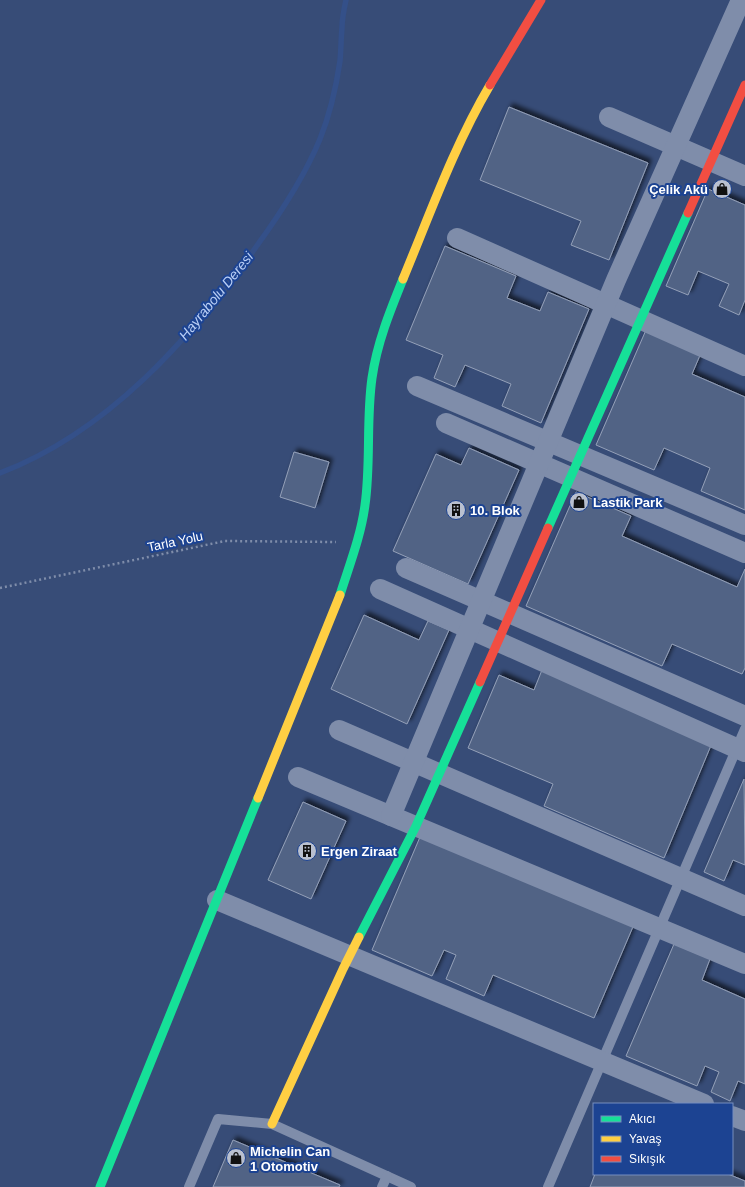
<svg xmlns="http://www.w3.org/2000/svg" width="745" height="1187" font-family="Arial,sans-serif">
  <defs>
    <filter id="shadow"><feDropShadow dx="3.5" dy="-3.5" stdDeviation="2" flood-color="#0009"/></filter>
  </defs>
  <rect width="100%" height="100%" fill="#374c77"/>
  <g fill="none" stroke-linecap="round" stroke-linejoin="round">
    <path stroke="#345089" stroke-width="5.5" d="M0,473c108,-41 190,-134 256,-226 24,-33 48,-69 64,-108 10,-25 16,-51 20,-78 1,-11 1,-22 2,-33 0,-10 2,-19 4,-28"/>
  </g>
  <g fill="#516385" stroke="#94a0b8" filter="url(#shadow)">
    <polygon points="509,107 648,163 609,260 571,245 581,221 480,180"/>
    <polygon points="708,189 745,205 745,300 739,315 719,306 729,284 698,271 688,295 666,286"/>
    <polygon points="445,246 516,276 507,298 540,311 548,292 589,309 541,423 502,406 511,384 465,365 455,387 434,378 443,355 406,340"/>
    <polygon points="646,330 701,353 692,374 745,397 745,510 701,491 710,468 664,448 654,470 596,445"/>
    <polygon points="469,448 519,470 468,584 393,551 436,454 461,465"/>
    <polygon points="294,452 329,462 315,508 280,497"/>
    <polygon points="576,492 631,516 622,536 737,587 745,569 745,668 742,674 672,644 662,666 526,606"/>
    <polygon points="364,615 419,640 428,621 449,630 407,724 331,689"/>
    <polygon points="542,670 712,743 664,858 544,806 553,784 468,748 499,675 534,690"/>
    <polygon points="744,779 745,865 733,860 724,881 704,872"/>
    <polygon points="303,802 346,821 311,899 268,880"/>
    <polygon points="420,837 635,922 594,1018 493,975 484,996 446,979 456,955 444,950 432,976 372,950"/>
    <polygon points="674,944 710,959 702,980 745,999 745,1084 738,1081 730,1101 711,1092 719,1072 705,1066 697,1086 626,1056"/>
    <polygon points="233,1140 340,1185 339,1187 213,1187"/>
    <polygon points="595,1174 728,1174 745,1181 745,1187 590,1187"/>
  </g>
  <g fill="none" stroke-linecap="round" stroke-linejoin="round">
    <polyline stroke="#7f8daa" stroke-width="2.5" stroke-dasharray="2 3" stroke-linecap="butt" points="0,588 225,541 336,542"/>
    <g stroke="#7f8daa" stroke-width="10">
      <polyline points="189,1187 218,1119 272,1124 411,1187"/>
      <polyline points="382,1187 387,1176"/>
      <polyline points="548,1187 745,729"/>
    </g>
    <g stroke="#7f8daa" stroke-width="20">
      <polyline points="609,117 745,176"/>
      <polyline points="457,238 745,366"/>
      <polyline points="417,386 745,525"/>
      <polyline points="446,423 745,553"/>
      <polyline points="406,568 745,716"/>
      <polyline points="380,589 745,752"/>
      <polyline points="339,730 745,906"/>
      <polyline points="298,777 745,964"/>
      <polyline points="391,816 616,280 741,0"/>
      <polyline points="217,900 704,1104"/>
      <polyline points="732,1116 745,1121"/>
    </g>
    <g stroke="#16e098" stroke-width="9">
      <polyline points="548,528 688,213"/>
      <path d="M340,595c9,-29 21,-59 25,-90 6,-42 1,-85 7,-127 5,-35 18,-67 31,-99"/>
      <polyline points="359,937 416,826 480,682"/>
      <polyline points="100,1187 258,798"/>
    </g>
    <g stroke="#ffcf43" stroke-width="9">
      <path d="M403,279c27,-65 51,-133 87,-194"/>
      <polyline points="258,798 340,595"/>
      <polyline points="272,1124 343,969 359,937"/>
    </g>
    <g stroke="#f24e42" stroke-width="9">
      <polyline points="490,85 541,0"/>
      <polyline points="688,213 745,85"/>
      <polyline points="480,682 548,528"/>
    </g>
  </g>
  <defs>
    <symbol id="shop-disc" viewBox="-11 -11 22 22"><circle r="9.5" fill="#b9c0cf" stroke="#1c4392"/><path d="M-5-2.5h2.3a2.7 3.5 0 0 1 5.4 0H5L5.5 6h-11ZM-1.5-2.5h3a1.5 2.3 0 0 0-3 0Z" fill="#111"/></symbol>
    <symbol id="building-disc" viewBox="-11 -11 22 22"><circle r="9.5" fill="#b9c0cf" stroke="#1c4392"/><path d="M-4-6H4V6H1V3H-1V6H-4ZM-2.5-4.3h1.7v1.8h-1.7ZM.8-4.3h1.7v1.8H.8ZM-2.5-1h1.7V.8h-1.7ZM.8-1h1.7V.8H.8Z" fill="#111"/></symbol>
  </defs>
  <g fill-rule="evenodd">
    <use href="#shop-disc" x="711" y="178" width="22" height="22"/>
    <use href="#shop-disc" x="568" y="491" width="22" height="22"/>
    <use href="#building-disc" x="445" y="499" width="22" height="22"/>
    <use href="#building-disc" x="296" y="840" width="22" height="22"/>
    <use href="#shop-disc" x="225" y="1147" width="22" height="22"/>
  </g>
  <g text-anchor="middle" stroke-width="4" stroke-linejoin="round" paint-order="stroke">
    <g font-size="13" font-weight="bold" fill="#fff" stroke="#1c4392" text-anchor="start">
      <text x="708" y="194" text-anchor="end">Çelik Akü</text>
      <text x="593" y="507">Lastik Park</text>
      <text x="470" y="515">10. Blok</text>
      <text x="321" y="856">Ergen Ziraat</text>
      <text x="250" y="1156">Michelin Can<tspan x="250" dy="15">1 Otomotiv</tspan></text>
    </g>
    <g font-size="13" fill="#fff" stroke="#1c4392">
      <text transform="translate(175 541) rotate(-12)" y="5">Tarla Yolu</text>
    </g>
    <g font-size="14" font-style="italic" fill="#b9cef5" stroke="#1c4392">
      <text transform="translate(216 296) rotate(-51)" y="5">Hayrabolu Deresi</text>
    </g>
  </g>
  <rect x="593" y="1103" width="140" height="72" fill="#1c4392" stroke="#778ebe"/>
  <rect x="601" y="1116" width="20" height="6" fill="#16e098" stroke="#778ebe"/>
  <text x="629" y="1123" font-size="12" fill="#ffffff">Akıcı</text>
  <rect x="601" y="1136" width="20" height="6" fill="#ffcf43" stroke="#778ebe"/>
  <text x="629" y="1143" font-size="12" fill="#ffffff">Yavaş</text>
  <rect x="601" y="1156" width="20" height="6" fill="#f24e42" stroke="#778ebe"/>
  <text x="629" y="1163" font-size="12" fill="#ffffff">Sıkışık</text>
</svg>
